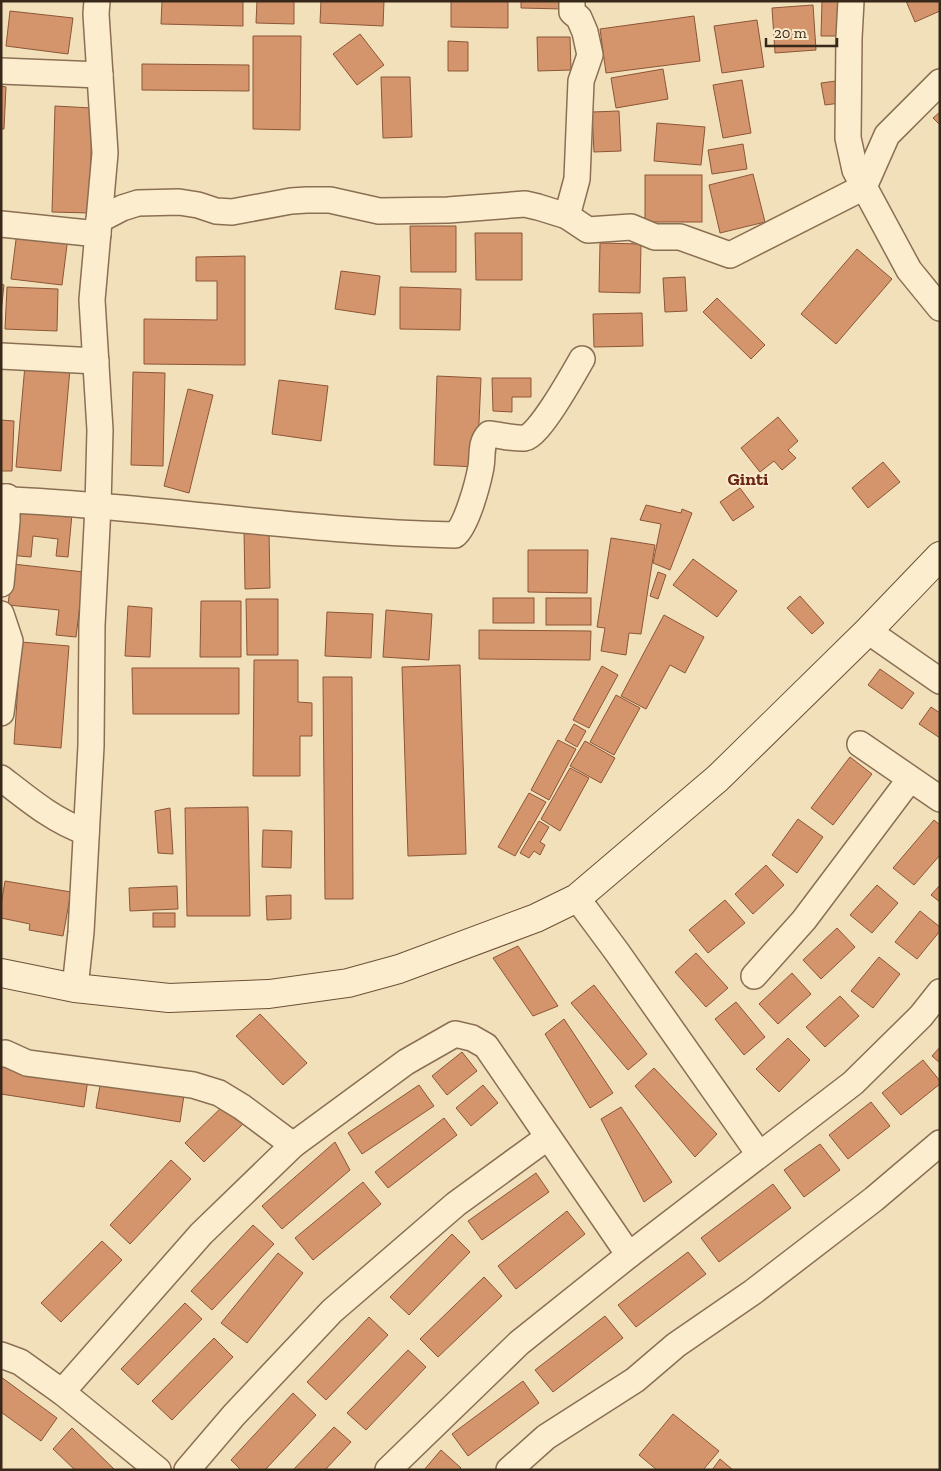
<svg xmlns="http://www.w3.org/2000/svg" width="941" height="1471" font-family="'Zilla Slab',serif">
  <rect width="100%" height="100%" fill="#f2e0bb"/>
  <g fill="#d5956c" stroke="#8c5636">
    <polygon points="162,1 243,1 243,26 161,24"/>
    <polygon points="257,1 294,1 294,24 256,23"/>
    <polygon points="321,1 384,1 383,26 320,23"/>
    <polygon points="451,1 508,1 508,28 451,27"/>
    <polygon points="521,1 563,1 563,9 521,8"/>
    <polygon points="822,1 843,1 842,36 821,36"/>
    <polygon points="906,1 940,1 940,11 915,22"/>
    <polygon points="813,5 816,50 775,53 772,8"/>
    <polygon points="10,11 73,18 68,54 6,46"/>
    <polygon points="694,16 700,61 606,73 600,29"/>
    <polygon points="757,20 764,67 722,73 714,26"/>
    <polygon points="360,34 384,65 357,85 333,54"/>
    <polygon points="253,36 301,36 300,130 253,129"/>
    <polygon points="537,37 570,37 571,70 538,71"/>
    <polygon points="448,41 468,42 468,71 448,71"/>
    <polygon points="142,64 249,65 249,91 142,90"/>
    <polygon points="663,69 668,99 616,108 611,78"/>
    <polygon points="381,77 410,77 412,137 383,138"/>
    <polygon points="742,80 751,133 723,138 713,85"/>
    <polygon points="836,81 840,103 825,105 821,83"/>
    <polygon points="1,86 6,87 4,129 1,129"/>
    <polygon points="55,106 92,108 90,213 52,212"/>
    <polygon points="619,111 621,151 594,152 592,112"/>
    <polygon points="940,112 940,125 933,118"/>
    <polygon points="657,123 705,127 701,165 654,161"/>
    <polygon points="743,144 747,169 712,174 708,150"/>
    <polygon points="753,174 765,222 720,233 709,185"/>
    <rect x="645" y="175" width="57" height="47"/>
    <polygon points="410,226 456,226 456,272 411,272"/>
    <polygon points="17,232 68,237 62,285 11,279"/>
    <polygon points="475,233 522,233 522,280 476,280"/>
    <polygon points="600,243 641,244 640,293 599,292"/>
    <polygon points="857,249 892,279 836,344 801,314"/>
    <polygon points="245,256 245,365 144,364 144,319 217,320 217,281 196,281 196,257"/>
    <polygon points="341,271 380,276 375,315 335,309"/>
    <polygon points="685,277 687,311 665,312 663,278"/>
    <polygon points="1,284 4,285 1,313"/>
    <polygon points="7,287 58,289 57,331 5,329"/>
    <polygon points="400,287 461,289 460,330 400,329"/>
    <polygon points="717,298 765,345 751,359 703,312"/>
    <polygon points="642,313 643,346 594,347 593,314"/>
    <polygon points="25,365 70,369 61,471 16,467"/>
    <polygon points="133,372 165,373 163,466 131,465"/>
    <polygon points="437,376 481,378 477,467 434,465"/>
    <polygon points="492,378 531,378 531,397 512,397 512,412 493,411"/>
    <polygon points="279,380 328,386 321,441 272,434"/>
    <polygon points="188,389 213,395 189,493 164,486"/>
    <polygon points="778,417 798,441 788,450 796,458 782,470 774,461 760,472 741,448"/>
    <polygon points="1,420 14,421 12,471 1,471"/>
    <polygon points="883,462 900,482 868,508 852,488"/>
    <polygon points="740,488 754,507 733,521 720,502"/>
    <polygon points="646,505 681,513 682,509 692,513 670,570 653,563 661,524 640,520"/>
    <polygon points="12,509 72,514 68,557 56,556 58,539 33,536 31,557 8,555"/>
    <polygon points="244,530 269,530 270,588 245,589"/>
    <polygon points="611,538 655,545 641,634 629,633 626,655 601,651 605,628 597,627"/>
    <polygon points="528,550 588,550 587,593 528,592"/>
    <polygon points="693,559 737,591 717,617 673,585"/>
    <polygon points="13,564 84,572 76,637 56,635 59,610 8,605"/>
    <polygon points="658,572 666,575 658,599 650,596"/>
    <polygon points="800,596 824,623 812,634 787,608"/>
    <rect x="493" y="598" width="41" height="25"/>
    <rect x="546" y="598" width="45" height="27"/>
    <polygon points="246,599 278,599 278,655 247,655"/>
    <polygon points="201,601 241,601 241,657 200,657"/>
    <polygon points="128,606 152,608 150,657 125,656"/>
    <polygon points="386,610 432,614 429,660 383,657"/>
    <polygon points="327,612 373,614 371,658 325,656"/>
    <polygon points="664,615 704,637 685,673 670,665 646,709 621,696"/>
    <polygon points="479,630 591,631 590,660 479,659"/>
    <polygon points="21,642 69,646 61,748 14,744"/>
    <polygon points="254,660 298,660 298,702 312,703 312,736 300,736 300,776 253,776"/>
    <polygon points="460,665 466,854 408,856 402,667"/>
    <polygon points="602,666 618,675 589,728 573,720"/>
    <polygon points="132,668 239,668 239,714 133,714"/>
    <polygon points="880,669 914,693 902,709 868,685"/>
    <polygon points="323,677 352,677 353,899 325,899"/>
    <polygon points="616,695 640,708 614,755 590,742"/>
    <polygon points="931,707 940,713 940,738 919,724"/>
    <polygon points="574,724 586,731 577,747 565,740"/>
    <polygon points="558,740 576,749 549,800 531,790"/>
    <polygon points="585,741 615,758 601,783 570,766"/>
    <polygon points="850,757 872,774 833,825 811,808"/>
    <polygon points="570,768 589,778 560,831 541,819"/>
    <polygon points="529,793 546,802 515,856 498,847"/>
    <polygon points="248,807 250,916 187,916 185,808"/>
    <polygon points="170,808 173,854 158,853 155,811"/>
    <polygon points="798,819 823,837 797,873 772,855"/>
    <polygon points="934,820 940,825 940,855 914,885 893,868"/>
    <polygon points="539,821 549,827 540,842 545,845 540,855 534,851 529,858 520,853"/>
    <polygon points="263,830 292,831 291,868 262,867"/>
    <polygon points="766,865 784,885 753,914 735,894"/>
    <polygon points="5,881 71,892 63,936 29,930 30,924 1,918 1,905"/>
    <polygon points="877,885 898,903 872,933 850,915"/>
    <polygon points="940,885 940,902 931,895"/>
    <polygon points="177,886 178,909 130,911 129,888"/>
    <polygon points="291,895 291,919 267,920 266,896"/>
    <polygon points="725,900 745,923 708,953 689,930"/>
    <polygon points="920,911 940,927 940,931 917,959 895,942"/>
    <rect x="153" y="913" width="22" height="14"/>
    <polygon points="837,928 855,947 821,979 803,960"/>
    <polygon points="518,946 558,1006 533,1016 493,958"/>
    <polygon points="696,953 728,988 706,1007 675,972"/>
    <polygon points="879,957 900,974 873,1008 851,991"/>
    <polygon points="792,973 811,994 778,1024 759,1004"/>
    <polygon points="594,985 647,1054 628,1070 571,1003"/>
    <polygon points="840,996 859,1016 825,1047 806,1027"/>
    <polygon points="736,1002 765,1037 744,1055 715,1019"/>
    <polygon points="260,1014 307,1063 283,1085 236,1036"/>
    <polygon points="564,1019 613,1093 590,1108 545,1034"/>
    <polygon points="788,1038 810,1060 779,1092 756,1069"/>
    <polygon points="940,1047 940,1063 932,1056"/>
    <polygon points="462,1052 477,1071 447,1095 432,1076"/>
    <polygon points="923,1060 940,1081 940,1084 901,1115 882,1093"/>
    <polygon points="1,1065 88,1079 84,1107 1,1094"/>
    <polygon points="654,1068 717,1134 695,1157 635,1086"/>
    <polygon points="101,1080 184,1095 180,1122 96,1108"/>
    <polygon points="419,1085 434,1106 362,1154 348,1133"/>
    <polygon points="483,1085 498,1103 471,1126 456,1108"/>
    <polygon points="227,1102 246,1121 204,1162 185,1143"/>
    <polygon points="871,1102 890,1126 848,1159 829,1135"/>
    <polygon points="621,1107 672,1182 644,1202 601,1119"/>
    <polygon points="444,1118 457,1135 388,1188 375,1172"/>
    <polygon points="335,1142 350,1170 282,1229 262,1206"/>
    <polygon points="820,1144 840,1170 804,1197 784,1170"/>
    <polygon points="171,1160 191,1179 130,1244 110,1225"/>
    <polygon points="536,1173 549,1192 482,1240 468,1221"/>
    <polygon points="363,1182 381,1204 313,1260 295,1238"/>
    <polygon points="773,1184 791,1208 719,1262 701,1238"/>
    <polygon points="567,1211 585,1234 516,1289 498,1266"/>
    <polygon points="253,1225 274,1244 212,1310 191,1291"/>
    <polygon points="452,1234 470,1252 409,1315 390,1297"/>
    <polygon points="102,1241 122,1260 61,1322 41,1303"/>
    <polygon points="688,1252 706,1274 636,1327 618,1305"/>
    <polygon points="278,1253 303,1273 247,1343 221,1323"/>
    <polygon points="484,1277 502,1296 438,1357 420,1339"/>
    <polygon points="185,1303 202,1319 138,1385 121,1369"/>
    <polygon points="605,1316 623,1338 553,1392 535,1370"/>
    <polygon points="369,1317 388,1335 326,1400 307,1382"/>
    <polygon points="214,1338 233,1357 172,1420 152,1401"/>
    <polygon points="408,1350 426,1367 366,1430 347,1413"/>
    <polygon points="1,1377 57,1418 41,1441 1,1412"/>
    <polygon points="523,1381 539,1403 468,1456 452,1434"/>
    <polygon points="293,1393 316,1415 265,1470 241,1470 231,1460"/>
    <polygon points="673,1414 719,1451 703,1470 657,1470 639,1455"/>
    <polygon points="334,1427 351,1442 325,1470 293,1470"/>
    <polygon points="72,1428 115,1470 75,1470 53,1449"/>
    <polygon points="441,1450 461,1468 459,1470 424,1470"/>
    <polygon points="720,1459 733,1470 712,1470"/>
  </g>
  <g fill="none" stroke-linecap="round" stroke-linejoin="round">
    <defs>
      <g id="street">
        <polyline points="851,1 849,38 848,138 855,170 909,270 940,308"/>
        <polyline points="1,71 100,75"/>
        <polyline points="567,216 577,179 581,81 590,55 585,32 579,18 572,12 572,1"/>
        <polyline points="99,220 122,208 138,203 179,202 198,205 216,211 232,212 291,201 307,200 330,200 379,211 448,210 525,204 538,207 567,216 588,230 631,227 655,237 680,237 730,255 864,187 887,135 940,82"/>
        <polyline points="1,224 98,234"/>
        <polyline points="1,356 96,361"/>
        <path d="M1,497h6l5,3c148,7 295,32 443,35 12,-10 23,-52 26,-68 2,-12 -1,-24 8,-33 11,1 25,5 36,4 14,-2 49,-65 57,-79"/>
        <polyline points="1,584 7,521 7,497"/>
        <polyline points="1,614 10,641 1,713"/>
        <polyline points="868,631 940,681"/>
        <polyline points="860,744 940,799"/>
        <path d="M1,778c27,21 53,43 85,54"/>
        <polyline points="577,898 617,952 759,1154"/>
        <polyline points="754,976 804,920 910,779"/>
        <polyline points="75,988 81,932 91,746 92,625 98,506 100,430 92,300 105,153 96,14 97,1"/>
        <polyline points="1,1054 5,1053 27,1063 193,1085 219,1093 242,1107 293,1145"/>
        <polyline points="1,1355 20,1362 62,1392 158,1470"/>
        <polyline points="62,1392 201,1234 293,1145 406,1062 455,1034 472,1038 486,1046 629,1255"/>
        <polyline points="187,1470 234,1415 332,1311 456,1204 548,1137"/>
        <polyline points="388,1470 519,1343 629,1255 853,1083 921,1016 940,992"/>
        <polyline points="509,1470 546,1437 635,1380 676,1345 753,1292 874,1199 940,1143"/>
      </g>
      <polyline id="secondary" points="1,973 75,988 169,998 269,994 348,983 399,969 536,918 577,898 718,778 868,631 940,556"/>
    </defs>
    <use href="#street" stroke="#8b6f53" stroke-width="28"/>
    <use href="#secondary" stroke="#6c5036" stroke-width="30"/>
    <use href="#street" stroke="#fcedce" stroke-width="25"/>
    <use href="#secondary" stroke="#fcedce" stroke-width="28"/>
  </g>
  <g text-anchor="middle" stroke-width="4" stroke-linejoin="round" paint-order="stroke">
    <g font-size="18" font-weight="bold" fill="#692414" stroke="#f9eacb">
      <text x="748" y="485">Ginti</text>
    </g>
  </g>
  <rect width="941" height="1471" fill="none" stroke="#38281a" stroke-width="5"/>
  <path d="M766 38v8h71v-8" fill="none" stroke="#38281a" stroke-width="2.5"/>
  <text x="774" y="38" font-size="15" fill="#38281a" stroke="#f9eacb" stroke-width="4" paint-order="stroke">20 m</text>
</svg>
